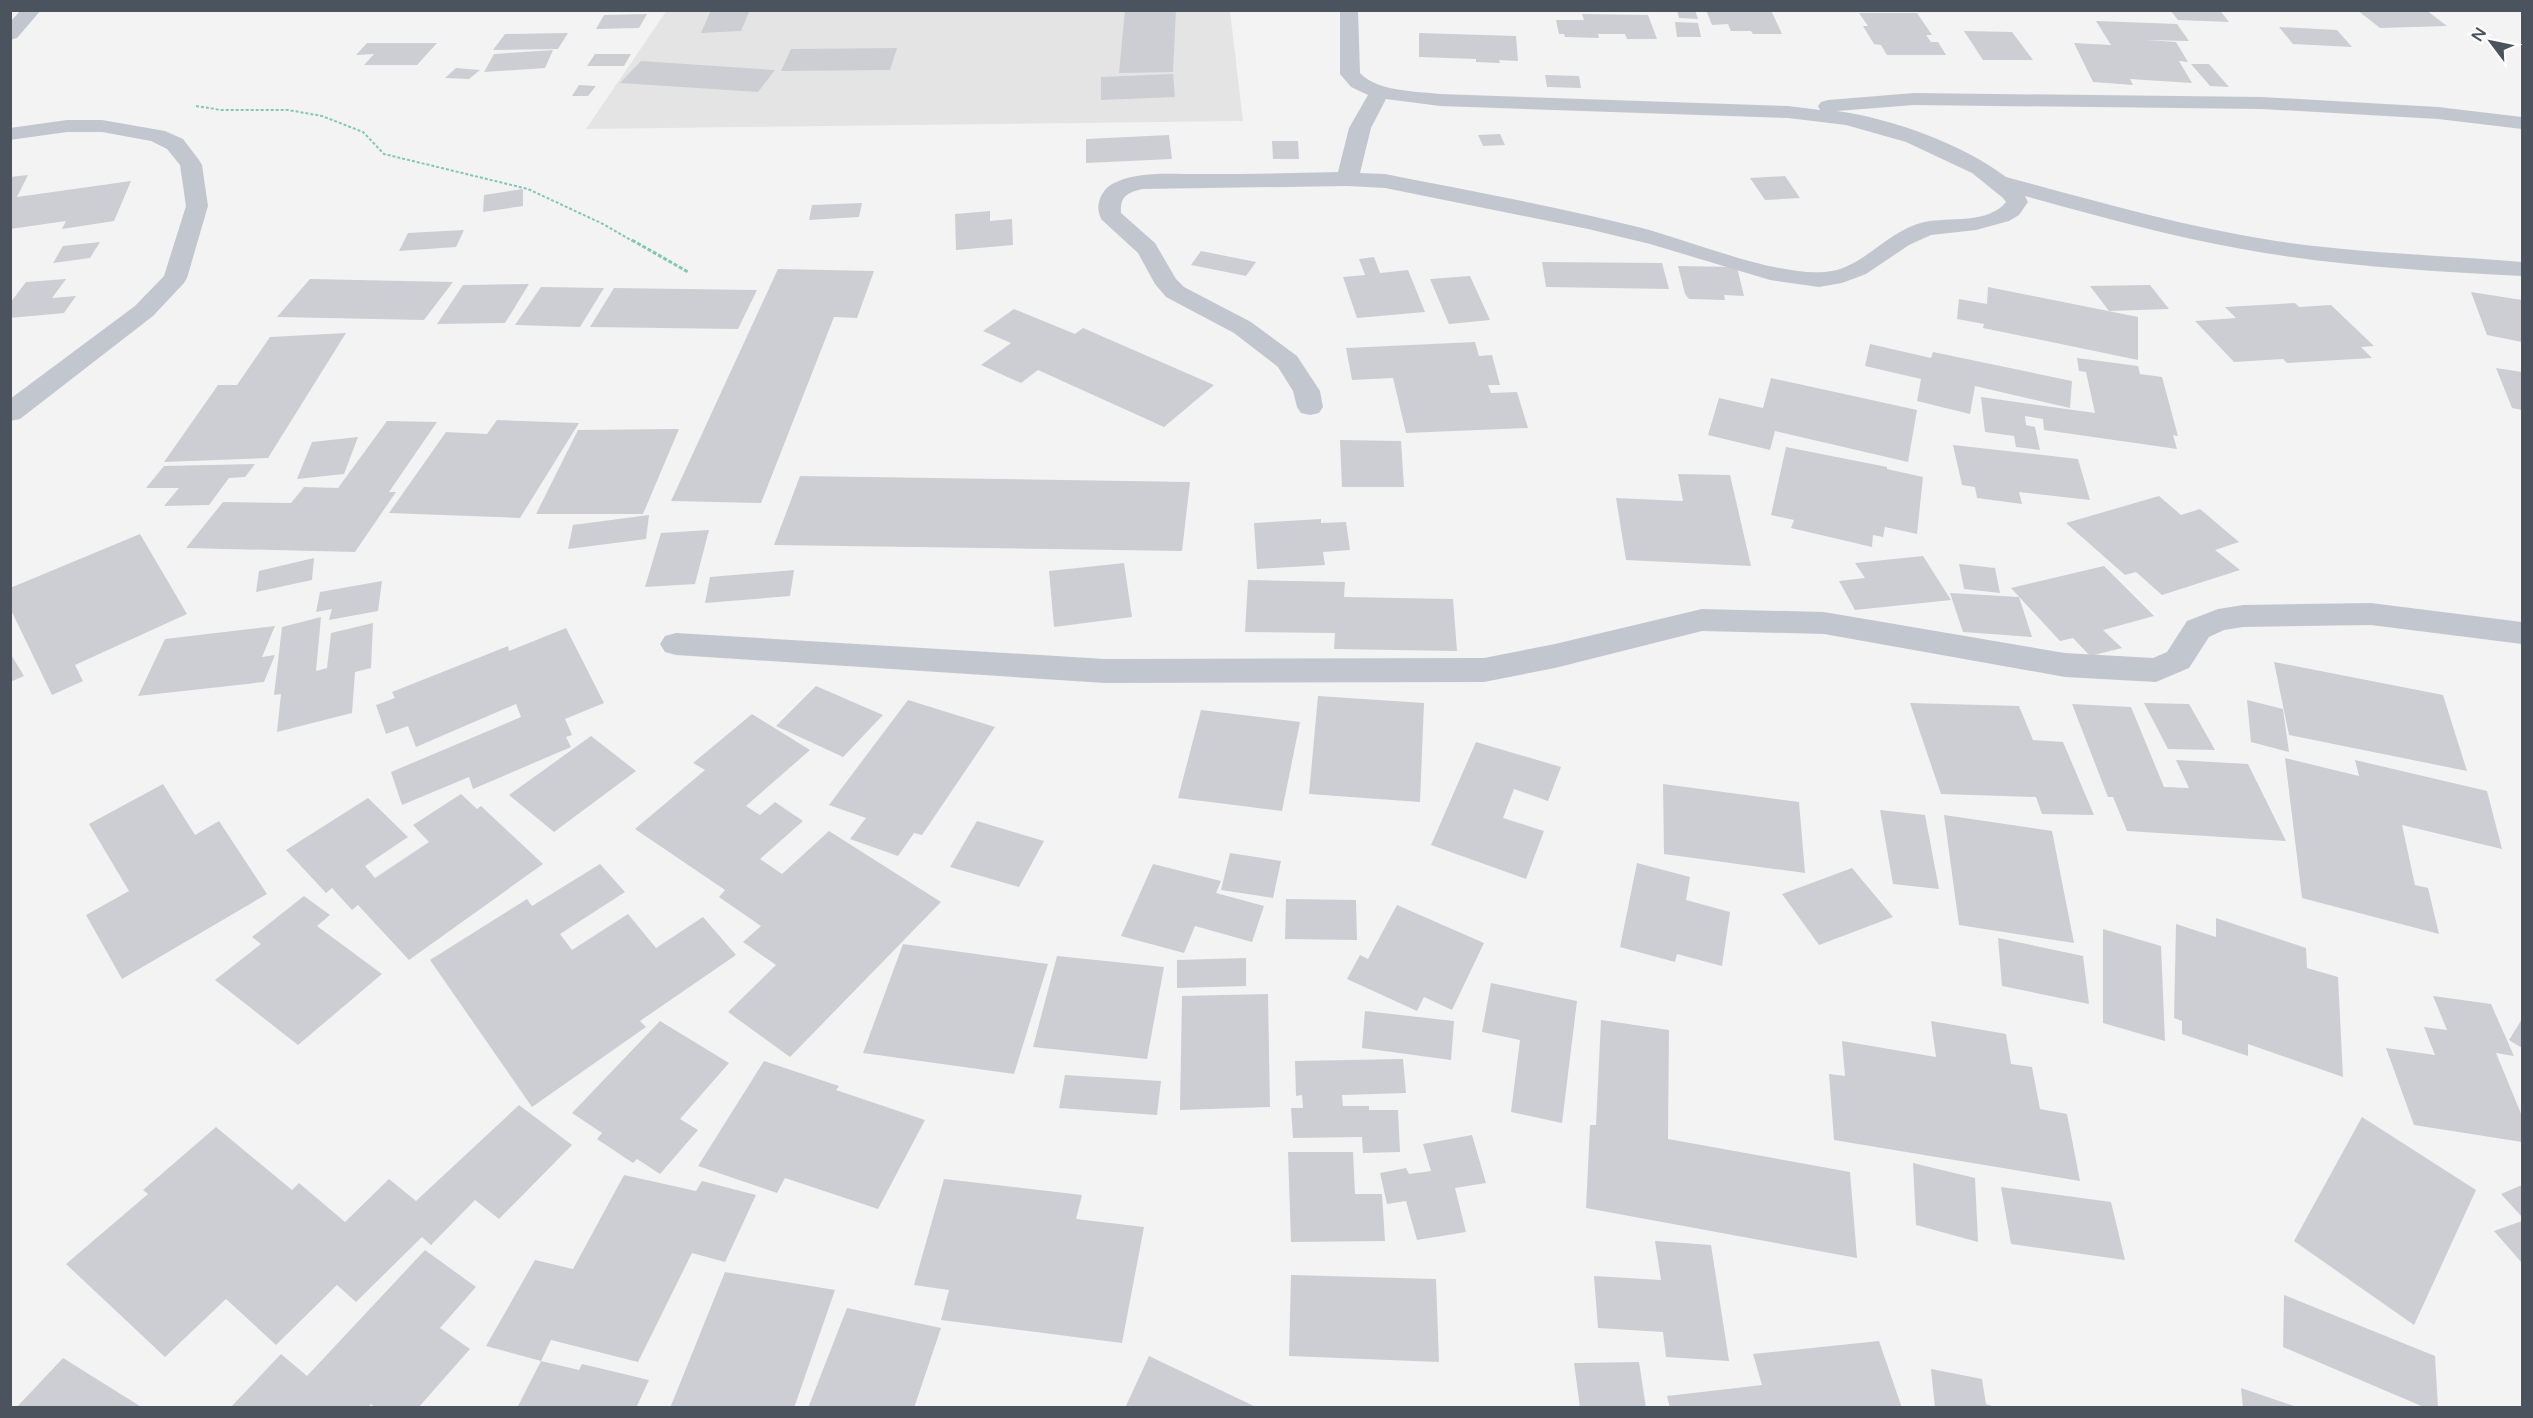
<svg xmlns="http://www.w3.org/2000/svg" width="2533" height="1418" font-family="'Varela Round',sans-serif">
  <rect width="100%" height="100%" fill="#f4f3f3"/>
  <polygon fill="#e5e4e4" points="667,10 1230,11 1243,121 586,129"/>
  <g fill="#cdced4">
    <polygon points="711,10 750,10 741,31 701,33"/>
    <polygon points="1125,10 1176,10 1173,72 1119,73"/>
    <polygon points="1677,10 1695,10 1698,19 1679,18"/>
    <polygon points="1706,10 1771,10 1782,34 1753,34 1751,31 1731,31 1728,24 1712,25"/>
    <polygon points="2170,10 2221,12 2229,22 2178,20"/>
    <polygon points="2357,10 2426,10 2447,26 2380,28"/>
    <polygon points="1859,13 1917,13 1932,35 1926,35 1931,42 1938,42 1946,55 1887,55 1881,45 1874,44 1863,26 1868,26"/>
    <polygon points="647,14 639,28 596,29 604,15"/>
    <polygon points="1582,14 1648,15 1657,39 1627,39 1625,34 1598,34 1599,38 1565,37 1564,34 1559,34 1556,20 1584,20"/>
    <polygon points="2096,21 2177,24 2189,41 2145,40 2176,42 2188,62 2179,61 2192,83 2130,79 2133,85 2093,82 2074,43 2111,45"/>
    <polygon points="1675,22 1698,23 1701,37 1677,37"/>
    <polygon points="2279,27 2337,30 2352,47 2293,44"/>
    <polygon points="1964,31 2012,32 2033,60 1983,60"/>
    <polygon points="568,33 558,49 493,50 505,34"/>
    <polygon points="1419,33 1516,36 1518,61 1499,60 1500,63 1476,62 1476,59 1419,57"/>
    <polygon points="367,43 437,43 417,65 364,65 374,54 356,55"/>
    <polygon points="897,48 890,70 781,71 791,49"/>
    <polygon points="553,50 545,68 484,72 494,54"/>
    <polygon points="595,54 631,54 624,66 587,66"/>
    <polygon points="641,61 775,70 758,92 620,83"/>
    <polygon points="2191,64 2209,64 2229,87 2210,86"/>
    <polygon points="456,68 480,70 469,79 445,78"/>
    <polygon points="1173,74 1175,97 1101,100 1101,77"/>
    <polygon points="1545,75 1579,76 1581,88 1547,87"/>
    <polygon points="579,85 596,86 588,96 572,96"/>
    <polygon points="1500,134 1505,145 1483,146 1478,135"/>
    <polygon points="1169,135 1172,159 1086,163 1086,139"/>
    <polygon points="1272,141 1298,141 1299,159 1273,159"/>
    <polygon points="28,175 17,197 131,181 114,221 62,229 66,221 10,229 10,177"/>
    <polygon points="1785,176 1800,198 1765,200 1750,178"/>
    <polygon points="523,189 523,206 483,212 484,195"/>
    <polygon points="862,203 859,217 809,220 812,205"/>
    <polygon points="990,211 990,221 1012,219 1013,245 956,250 955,214"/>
    <polygon points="464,230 456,247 399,251 408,233"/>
    <polygon points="100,242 90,258 53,263 63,246"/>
    <polygon points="1201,251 1256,262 1246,276 1191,265"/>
    <polygon points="1374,257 1380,273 1408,270 1425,312 1357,318 1343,277 1365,275 1359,259"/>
    <polygon points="1542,262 1662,263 1669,289 1546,287"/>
    <polygon points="1678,266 1737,267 1744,296 1724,295 1725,300 1689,299 1685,294"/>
    <polygon points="778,269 874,271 857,318 834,317 761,503 671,501"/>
    <polygon points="1470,276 1490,320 1449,324 1430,279"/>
    <polygon points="66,279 52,298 76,296 64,313 10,318 10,303 26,282"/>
    <polygon points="310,279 453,282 424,320 277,317"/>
    <polygon points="529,284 505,323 437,324 463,285"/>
    <polygon points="2150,285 2169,309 2109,311 2090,286"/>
    <polygon points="541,287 604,288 580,327 515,325"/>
    <polygon points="1988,287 2138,317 2138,360 1983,328 1984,324 1957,319 1959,299 1987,304"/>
    <polygon points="614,288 757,290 738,329 590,327"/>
    <polygon points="2471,292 2522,300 2522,342 2487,335"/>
    <polygon points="2295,303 2299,307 2331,305 2374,346 2361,347 2372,358 2287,363 2283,359 2234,362 2195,321 2236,318 2225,307"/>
    <polygon points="1014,309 1075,334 1083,328 1214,385 1164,427 1038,370 1021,383 981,365 1011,343 983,331"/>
    <polygon points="346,333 268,458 164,462 218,385 237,385 270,337"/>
    <polygon points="1475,342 1479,356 1492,355 1500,385 1488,385 1491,393 1517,392 1528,428 1406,433 1393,378 1352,380 1346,348"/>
    <polygon points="1870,344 1931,358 1933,352 2072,381 2070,408 1975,386 1970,414 1917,401 1921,379 1865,366"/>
    <polygon points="2077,358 2138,366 2140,374 2162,377 2178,436 2173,435 2177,449 2044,430 2043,419 2025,416 2026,425 2035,427 2040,450 2016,447 2014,436 1985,432 1981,397 2095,413 2086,372 2079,371"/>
    <polygon points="2496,368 2522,372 2522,410 2512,408"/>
    <polygon points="1771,378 1917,410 1908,462 1775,431 1770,450 1708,435 1719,398 1763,408"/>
    <polygon points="497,420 579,423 520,518 389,513 446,432 487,434"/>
    <polygon points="387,421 437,422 389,492 396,492 355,552 186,548 223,502 291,503 304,487 338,488"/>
    <polygon points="679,429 643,514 536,514 578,430"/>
    <polygon points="358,437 344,474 297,479 312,442"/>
    <polygon points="1340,440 1401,441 1404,487 1342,487"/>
    <polygon points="1953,445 2078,459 2090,500 2019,492 2022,504 1977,498 1975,487 1962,485"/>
    <polygon points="1786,447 1887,467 1887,469 1923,477 1917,534 1885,527 1883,537 1873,535 1872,547 1791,528 1794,520 1771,515"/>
    <polygon points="255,464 245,477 229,478 209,505 164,506 179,488 146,488 164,466"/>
    <polygon points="1678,474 1730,475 1751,566 1626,560 1616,498 1683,501"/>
    <polygon points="800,476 1190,482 1182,551 774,545"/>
    <polygon points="2159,496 2181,515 2200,509 2239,542 2215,550 2240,570 2162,595 2136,572 2125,575 2066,523"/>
    <polygon points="649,515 646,539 568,549 573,525"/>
    <polygon points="1321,519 1321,523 1346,522 1350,550 1323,552 1325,565 1257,569 1254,523"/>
    <polygon points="709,530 695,584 645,587 661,533"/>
    <polygon points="140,534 187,614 75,665 83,681 52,695 10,608 10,588"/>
    <polygon points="1923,556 1951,600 1855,610 1839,581 1865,578 1855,563"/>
    <polygon points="314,558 312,580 256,592 259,571"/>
    <polygon points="1124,563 1132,617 1054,627 1049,571"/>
    <polygon points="1959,564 1995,568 2000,593 1964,589"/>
    <polygon points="2104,566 2154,616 2103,630 2122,648 2090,656 2073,638 2060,641 2011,588"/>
    <polygon points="794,570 790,596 705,603 710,577"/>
    <polygon points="1248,580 1345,582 1344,597 1453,599 1457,651 1334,649 1335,633 1245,632"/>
    <polygon points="382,581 378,611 329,620 332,609 316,612 320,592"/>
    <polygon points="1950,593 2019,597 2032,637 1963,632"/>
    <polygon points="321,617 316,671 327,668 331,633 373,623 371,668 355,672 352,713 277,732 281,694 274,695 282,627"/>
    <polygon points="275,626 262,657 275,655 264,682 138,696 165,639"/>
    <polygon points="566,628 604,703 565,719 572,735 566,737 571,747 473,789 469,777 402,805 391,772 521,717 516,704 416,747 408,726 386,734 376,705 395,698 392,692 508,646 509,651"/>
    <polygon points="10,653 24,676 10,682"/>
    <polygon points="2274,662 2443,695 2467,771 2289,735"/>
    <polygon points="816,686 883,715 843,757 776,726"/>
    <polygon points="1318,696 1424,703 1420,802 1309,794"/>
    <polygon points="908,700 995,727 922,835 914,833 898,856 850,839 866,818 829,805"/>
    <polygon points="2247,700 2283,709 2289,752 2251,742"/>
    <polygon points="1910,703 2019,706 2033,740 2063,742 2094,815 2042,814 2036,797 1941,794"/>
    <polygon points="2144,703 2189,704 2215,750 2168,749"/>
    <polygon points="2072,704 2131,707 2164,787 2189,788 2176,760 2248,764 2286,841 2127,831 2113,797 2108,797"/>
    <polygon points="1201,710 1300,722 1282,811 1178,798"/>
    <polygon points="752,714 810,750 746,806 760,815 775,802 803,821 760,859 782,874 829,831 941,902 790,1057 728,1012 776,965 743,942 761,926 719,897 725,890 635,829 705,770 693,763"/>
    <polygon points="591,736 636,771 554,832 509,795"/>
    <polygon points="1476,742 1561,767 1548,801 1514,789 1503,818 1544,831 1526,879 1431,845"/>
    <polygon points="2285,758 2359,776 2355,760 2487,791 2502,849 2402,825 2415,885 2428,888 2439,934 2302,898"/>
    <polygon points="163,784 195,835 219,821 267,894 122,979 86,915 129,891 89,824"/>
    <polygon points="1663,784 1799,802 1805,873 1664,854"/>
    <polygon points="461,794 477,809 481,806 543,864 409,960 358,905 352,910 332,888 326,893 286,850 368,798 408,837 365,866 375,878 429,842 413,825"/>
    <polygon points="1880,810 1925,815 1939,889 1893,884"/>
    <polygon points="1944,815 2052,831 2074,943 1959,925"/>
    <polygon points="977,821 1044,841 1019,887 950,867"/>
    <polygon points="1230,853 1281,861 1273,898 1221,890"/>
    <polygon points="1637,863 1690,877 1686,900 1730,912 1722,966 1677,954 1675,962 1620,947"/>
    <polygon points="600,864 625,892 560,934 572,950 628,914 656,948 703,917 736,955 640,1021 646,1027 532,1107 430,960 527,899 532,906"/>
    <polygon points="1153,864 1221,881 1216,893 1264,906 1252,942 1195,926 1184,953 1121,936"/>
    <polygon points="1852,868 1893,917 1819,945 1782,894"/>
    <polygon points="304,896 330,915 317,926 382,974 298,1045 215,980 261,944 252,937"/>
    <polygon points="1286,899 1356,900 1357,940 1285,939"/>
    <polygon points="1397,905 1484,943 1452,1010 1424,997 1417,1011 1347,979 1360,955 1368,959"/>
    <polygon points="2216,918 2306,948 2307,968 2338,977 2343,1077 2248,1044 2248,1056 2182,1034 2182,1021 2174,1018 2176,924 2216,937"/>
    <polygon points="2103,929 2161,946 2165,1041 2103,1023"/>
    <polygon points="1998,938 2083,956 2089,1004 2002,986"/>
    <polygon points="903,944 1048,964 1014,1074 863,1053"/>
    <polygon points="1057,956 1164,967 1147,1059 1033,1047"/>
    <polygon points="1246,958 1246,986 1177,988 1177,960"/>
    <polygon points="1491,983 1577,1001 1562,1123 1511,1112 1520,1040 1482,1032"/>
    <polygon points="1268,994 1270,1107 1180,1110 1182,996"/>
    <polygon points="2433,996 2491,1004 2514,1056 2496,1053 2522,1116 2522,1142 2414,1125 2386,1048 2435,1055 2424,1027 2447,1030"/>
    <polygon points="1365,1011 1454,1021 1451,1060 1362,1048"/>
    <polygon points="2522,1019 2522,1048 2509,1040"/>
    <polygon points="1601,1020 1669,1030 1668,1139 1850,1172 1857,1258 1586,1208 1590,1125 1596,1125"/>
    <polygon points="660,1021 729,1063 680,1119 698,1130 660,1174 637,1159 633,1163 597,1139 602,1133 572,1113"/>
    <polygon points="1931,1021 2006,1034 2011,1064 2032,1067 2040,1109 2067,1114 2080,1181 1834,1140 1829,1074 1845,1076 1842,1041 1936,1057"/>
    <polygon points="1403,1059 1406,1093 1342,1095 1343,1106 1369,1106 1369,1110 1398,1110 1400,1152 1363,1153 1362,1137 1293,1138 1291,1108 1303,1108 1302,1095 1296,1096 1295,1061"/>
    <polygon points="764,1061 839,1086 836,1090 925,1120 878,1209 785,1178 777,1193 698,1166"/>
    <polygon points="1065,1075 1161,1081 1157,1115 1059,1108"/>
    <polygon points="519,1105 572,1145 499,1219 475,1200 431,1245 422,1237 356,1302 337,1285 276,1345 226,1299 165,1357 66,1264 148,1194 143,1190 216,1127 292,1190 299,1183 345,1222 389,1179 416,1201"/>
    <polygon points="2362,1117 2476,1190 2414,1325 2294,1241"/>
    <polygon points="1472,1135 1486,1183 1455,1188 1466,1232 1417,1240 1406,1201 1387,1204 1380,1173 1406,1168 1409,1174 1431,1171 1423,1144"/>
    <polygon points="1288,1152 1353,1152 1355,1194 1382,1194 1385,1241 1291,1242"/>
    <polygon points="1913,1163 1975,1178 1978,1242 1916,1225"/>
    <polygon points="624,1175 696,1191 702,1181 756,1195 725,1262 692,1253 638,1362 551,1340 541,1361 486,1346 535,1260 573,1269"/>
    <polygon points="944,1179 1082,1195 1076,1219 1144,1227 1122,1343 941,1320 949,1290 914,1285"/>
    <polygon points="2522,1185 2522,1217 2501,1194"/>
    <polygon points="2001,1187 2111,1202 2125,1260 2011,1244"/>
    <polygon points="2522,1221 2522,1263 2494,1231"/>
    <polygon points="1655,1241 1711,1245 1729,1361 1666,1357 1663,1332 1598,1328 1594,1276 1661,1280"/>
    <polygon points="425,1250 476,1287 440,1328 470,1349 418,1408 375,1408 371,1404 368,1408 230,1408 281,1354 307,1376"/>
    <polygon points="725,1272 835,1290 794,1408 670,1408"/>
    <polygon points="1291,1275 1436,1279 1439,1362 1289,1356"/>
    <polygon points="2284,1295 2435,1356 2438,1408 2426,1408 2283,1347"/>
    <polygon points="847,1308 941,1328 914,1408 808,1408"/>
    <polygon points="1879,1341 1902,1408 1670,1408 1667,1396 1762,1385 1753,1354"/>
    <polygon points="1149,1356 1258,1408 1125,1408"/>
    <polygon points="63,1358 143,1408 16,1408"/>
    <polygon points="541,1361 579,1370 582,1364 649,1380 636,1408 517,1408"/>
    <polygon points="1639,1362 1646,1408 1580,1408 1574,1363"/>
    <polygon points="1931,1369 1982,1379 1986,1404 1998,1408 1935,1408"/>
    <polygon points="2241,1388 2297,1407 2297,1408 2243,1408"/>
  </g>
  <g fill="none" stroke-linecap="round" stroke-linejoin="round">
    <polyline stroke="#80c9b0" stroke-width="2" stroke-dasharray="3 2" stroke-linecap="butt" points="196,106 221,110 288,110 322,116 363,132 384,154 528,189 603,224 634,242"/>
    <polyline stroke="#80c9b0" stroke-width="3" stroke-dasharray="4 2" stroke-linecap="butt" points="632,240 688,272"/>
    <g fill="#c2c7cf" fill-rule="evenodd">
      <polygon points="21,10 41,10 17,38 10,40 10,22"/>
      <path d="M1340,10h18l2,63c18,19 56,18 80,21l348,12 32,4 -2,-4 3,-4 7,-2 86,-7 348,4 176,10 84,10v12l-84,-10 -176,-10 -348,-4 -77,6c53,7 126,33 169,66 89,24 179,50 270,64 82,12 164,14 246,21v14c-93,-5 -188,-10 -280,-27 -73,-13 -145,-33 -217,-53l3,6 -9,13 -10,6 -33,9 -45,5 -22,10 -43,29 -24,9 -23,4 -49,-7 -120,-36 -62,-15 -203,-41 -38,-2 -205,3c-15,4 -22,7 -21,24l34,30 21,36 8,8 67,35 46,34 23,35 3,16 -4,6 -9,2 -9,-2 -4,-6 -4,-16 -15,-24 -44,-34 -68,-36 -11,-13 -17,-31 -36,-33c-8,-12 -2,-29 10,-36 27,-15 66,-9 96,-10 43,0 86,-1 130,-2l11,-44 19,-33 -17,-8 -11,-13zM1386,99l54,7 348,12 58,7 60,17 66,31 31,25 3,4c-17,22 -58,15 -82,20 -35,8 -59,43 -92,49 -49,9 -142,-31 -194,-44 -83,-21 -168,-36 -253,-53l-25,-1 11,-45z"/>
      <polygon points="67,120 102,120 165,131 183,139 199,160 202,165 208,206 187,278 184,283 153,316 20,419 10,421 10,399 135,306 164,276 186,206 180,165 167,149 151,141 102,132 67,132 10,140 10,128"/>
      <polygon points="2371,603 2522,622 2522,644 2371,625 2243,627 2224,630 2209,637 2189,668 2156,682 2065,677 1824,634 1702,631 1555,668 1484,682 1105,683 676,655 665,652 660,644 665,636 676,633 1105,659 1484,658 1555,644 1702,609 1824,612 2065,653 2153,658 2167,652 2187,621 2218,609 2243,605"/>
    </g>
  </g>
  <rect width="2533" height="1418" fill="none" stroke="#4b535e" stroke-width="24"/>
  <g transform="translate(2491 42) rotate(302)" stroke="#ffffff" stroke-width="4.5" paint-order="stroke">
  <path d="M0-4.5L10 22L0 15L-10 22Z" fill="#4b535e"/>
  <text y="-9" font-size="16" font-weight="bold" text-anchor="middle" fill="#4b535e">N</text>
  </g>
</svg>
